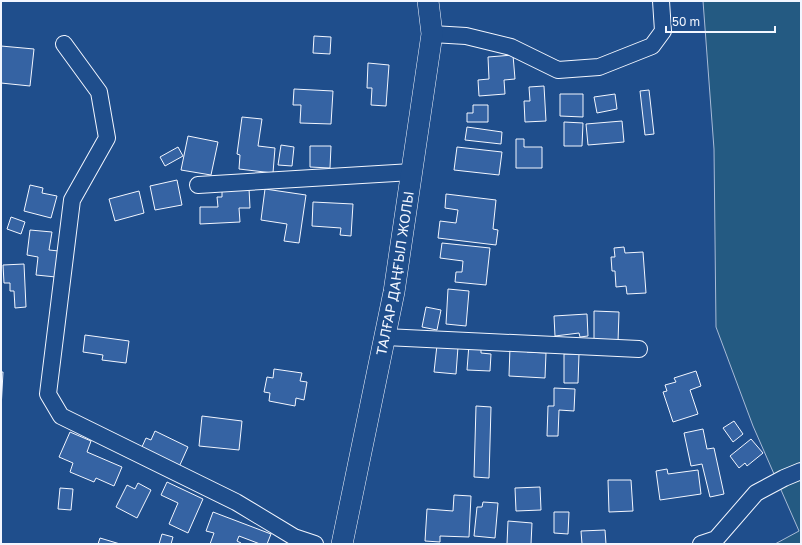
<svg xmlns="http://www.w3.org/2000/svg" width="802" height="545" font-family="'Golos Text',sans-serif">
  <rect width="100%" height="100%" fill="#1f4e8c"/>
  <polygon fill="#245a82" stroke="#a8bbd7" points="703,1 801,1 801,544 775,544 799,531 753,426 716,327 714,149"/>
  <g fill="#3563a3" stroke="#f2f6ff">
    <polygon points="314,36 331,37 330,54 313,53"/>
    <polygon points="1,46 34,49 30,86 1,83"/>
    <polygon points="513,55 515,79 504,80 505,94 479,96 478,80 489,79 488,57"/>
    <polygon points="368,63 389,65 386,106 371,105 372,88 367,88"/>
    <polygon points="544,86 546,121 525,122 524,101 530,101 529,87"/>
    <polygon points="294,89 333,91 331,124 300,123 301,105 293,105"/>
    <polygon points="649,90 654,134 645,135 640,91"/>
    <polygon points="560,94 583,94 583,117 560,116"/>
    <polygon points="615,94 617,109 597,113 594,97"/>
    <polygon points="473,105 488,105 488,122 467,122 467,113 473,113"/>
    <polygon points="242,117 262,119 258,146 275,148 273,173 239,169 240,155 237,154"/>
    <polygon points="622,121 624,142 588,145 586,124"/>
    <polygon points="564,122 583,123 582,146 564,146"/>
    <polygon points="467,127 502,132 501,144 465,140"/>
    <polygon points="188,136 218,142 211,175 181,170"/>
    <polygon points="516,139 524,139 524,147 542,147 542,168 516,168"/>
    <polygon points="281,145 294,147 292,166 278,165"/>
    <polygon points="310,146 331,146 330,168 310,167"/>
    <polygon points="178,147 183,156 165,166 160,157"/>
    <polygon points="457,147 502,152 499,175 454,170"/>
    <polygon points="177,180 182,205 155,210 150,186"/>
    <polygon points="30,185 43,188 42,193 57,196 51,218 24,211"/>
    <polygon points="249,188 250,208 239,208 240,222 200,224 200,207 218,207 217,197 222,197 222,189"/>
    <polygon points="265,189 306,195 299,243 284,241 287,224 261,220"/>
    <polygon points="139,191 144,213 115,221 109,199"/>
    <polygon points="446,194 496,200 493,229 498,230 496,245 438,238 440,221 456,223 458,210 445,208"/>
    <polygon points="313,202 353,204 351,236 340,235 341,228 312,226"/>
    <polygon points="11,217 25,222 21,234 7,229"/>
    <polygon points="30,230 52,232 49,250 59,251 56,277 36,275 38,257 27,255"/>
    <polygon points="442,243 490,248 486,285 455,282 456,272 462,272 463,261 440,258"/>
    <polygon points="624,247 625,253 643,252 646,293 627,294 626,286 616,287 615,271 612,271 611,257 615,257 614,248"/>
    <polygon points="24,264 26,307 15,308 14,291 10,291 10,283 4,283 3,265"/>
    <polygon points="448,289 469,291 466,326 446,324"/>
    <polygon points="426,307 441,310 437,330 422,327"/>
    <polygon points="594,311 619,312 618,342 594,341"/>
    <polygon points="587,314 588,336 580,337 579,333 555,336 554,316"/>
    <polygon points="85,335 129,341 126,363 102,360 103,355 83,352"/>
    <polygon points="469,344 481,345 481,353 491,354 490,371 467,370"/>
    <polygon points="437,345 458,347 456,374 434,372"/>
    <polygon points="510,347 527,348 527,352 546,353 545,378 509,376"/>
    <polygon points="564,354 579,354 578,383 564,383"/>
    <polygon points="274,369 302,373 300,381 307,382 304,400 296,398 295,406 269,401 270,393 264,392 267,377 273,378"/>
    <polygon points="696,371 701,386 690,390 698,414 673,422 663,392 667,391 665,385 676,382 674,378"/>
    <polygon points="1,372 3,372 1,409"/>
    <polygon points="554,388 575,389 574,411 559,410 558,436 547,436 548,406 554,406"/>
    <polygon points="476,406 491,407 489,478 474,477"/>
    <polygon points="202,416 242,421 239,450 199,446"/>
    <polygon points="734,421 743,434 733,442 723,428"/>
    <polygon points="703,429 707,449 714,448 724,494 710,497 702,464 691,466 684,433"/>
    <polygon points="155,431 188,447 179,467 141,449 146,438 151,440"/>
    <polygon points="70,432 91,441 87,452 122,467 114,486 96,478 94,482 70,472 73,463 59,457"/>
    <polygon points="751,439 763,453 747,466 745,463 739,468 730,456"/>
    <polygon points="667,469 668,474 698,470 701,494 660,500 656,471"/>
    <polygon points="608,480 631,480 633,511 609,512"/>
    <polygon points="167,482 203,499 188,533 169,524 178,503 161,495"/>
    <polygon points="138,483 151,490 137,518 116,507 127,485 135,489"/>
    <polygon points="540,487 541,510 516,511 515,488"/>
    <polygon points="60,488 73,489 71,510 58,509"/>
    <polygon points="454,495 471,496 469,537 440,536 440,542 425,541 427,509 453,511"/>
    <polygon points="483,502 498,503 495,538 474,536 477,507 482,507"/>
    <polygon points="213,512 271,534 267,544 260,544 239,536 237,541 241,543 241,544 210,544 214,533 206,531"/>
    <polygon points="554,512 569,512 568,534 554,533"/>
    <polygon points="508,521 532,523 531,544 507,544"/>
    <polygon points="605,530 606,544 582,544 581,531"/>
    <polygon points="162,534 173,537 171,544 159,544"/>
    <polygon points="100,538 120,544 98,544"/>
  </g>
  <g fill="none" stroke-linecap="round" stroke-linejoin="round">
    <defs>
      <g id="minor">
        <polyline points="432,34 466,36 511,47 558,70 599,67 652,46 663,31 661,1"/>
        <polyline points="64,44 99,92 107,138 72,200 48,394 61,416 236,502 294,537 315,544"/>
        <polyline points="198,185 412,172"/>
        <polyline points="385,337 639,349"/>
        <polyline points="701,544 716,539 756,493 784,478 801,471"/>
      </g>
      <g id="major">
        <path id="s1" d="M342,544l52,-252 38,-258 -4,-33"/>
      </g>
    </defs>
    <use href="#minor" stroke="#f2f6ff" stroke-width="18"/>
    <use href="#major" stroke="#f2f6ff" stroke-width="22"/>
    <use href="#minor" stroke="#1f4e8c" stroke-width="16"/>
    <use href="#major" stroke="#1f4e8c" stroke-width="21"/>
  </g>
  <g text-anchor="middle" stroke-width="3" stroke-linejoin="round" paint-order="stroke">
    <g font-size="14" fill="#f2f6ff" stroke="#1f4e8c">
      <text dy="5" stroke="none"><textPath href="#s1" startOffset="276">ТАЛҒАР ДАҢҒЫЛ ЖОЛЫ</textPath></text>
    </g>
  </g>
  <rect width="802" height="545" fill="none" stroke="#f2f6ff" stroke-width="4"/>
  <path d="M666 26v6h109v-6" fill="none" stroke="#f2f6ff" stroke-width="2"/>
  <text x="672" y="26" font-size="12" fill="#f2f6ff" stroke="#1f4e8c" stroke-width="3" paint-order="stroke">50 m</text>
</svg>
